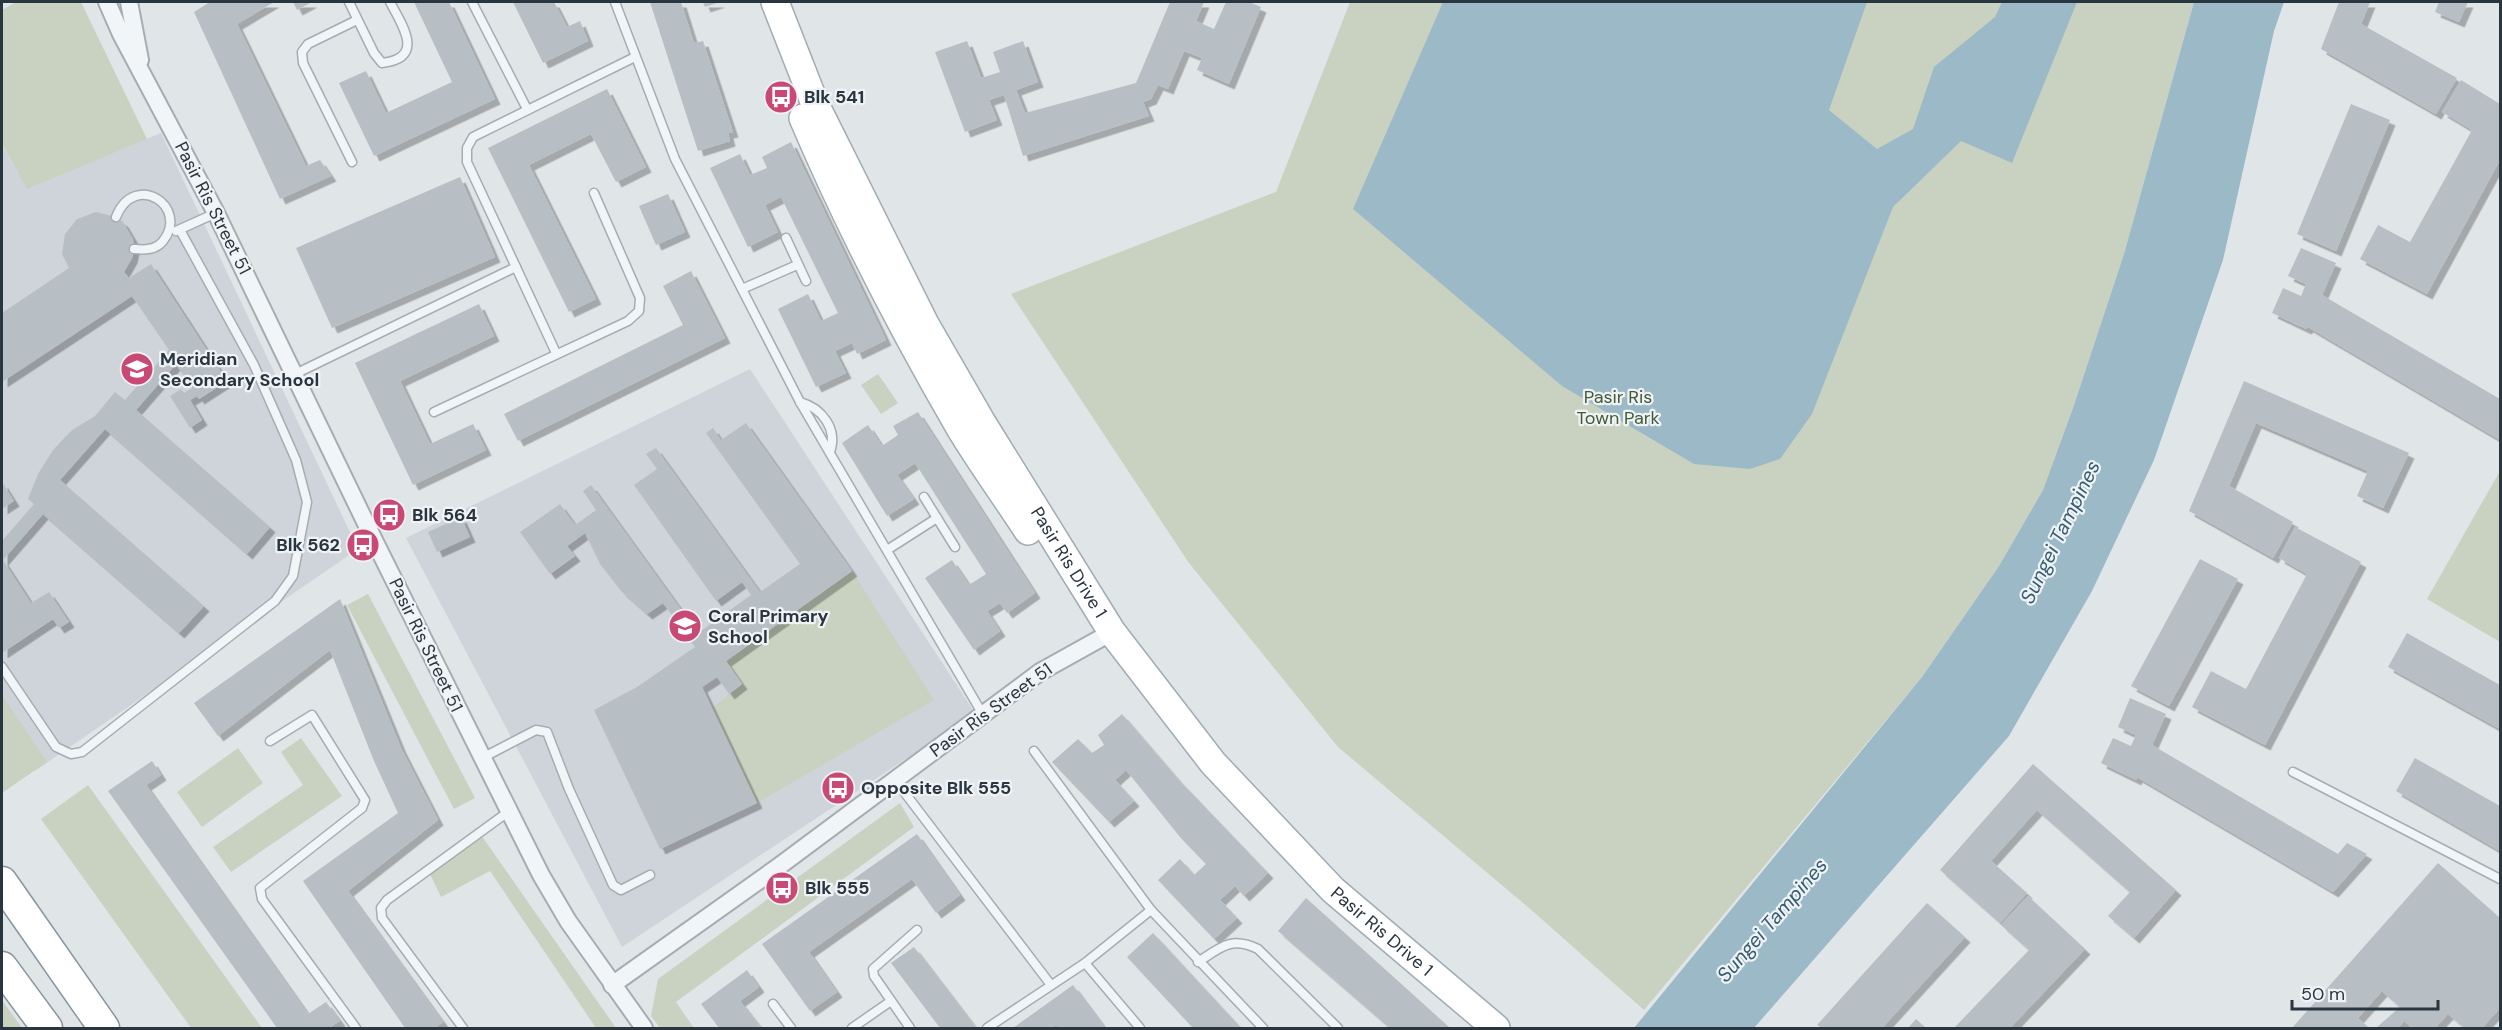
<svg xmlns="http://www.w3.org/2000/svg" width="2502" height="1030" font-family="'DM Sans',sans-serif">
  <defs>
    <filter id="shadow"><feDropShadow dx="5.5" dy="5.5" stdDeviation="0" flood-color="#0004"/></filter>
  </defs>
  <rect width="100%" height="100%" fill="#e0e5e8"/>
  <g fill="#ced4da">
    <polygon points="161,133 358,549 35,771 2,724 2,145 27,188"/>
    <polygon points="750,369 975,713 622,947 406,538"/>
  </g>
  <g fill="#c9d2c1">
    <polygon points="16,2 81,2 147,139 27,189 2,144 2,10"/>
    <polygon points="1350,2 2194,2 2124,254 2073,408 2043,490 1999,566 1922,677 1644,1010 1536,914 1338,747 1189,563 1011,294 1276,192"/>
    <polygon points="878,374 898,403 881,414 861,385"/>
    <polygon points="2500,471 2500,642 2427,599"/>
    <polygon points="852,571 934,700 757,803 712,708 742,684 726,661"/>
    <polygon points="368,594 475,798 454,809 347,605"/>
    <polygon points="2,695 47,762 2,793"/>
    <polygon points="301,738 342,796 231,872 213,847 303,785 281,752"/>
    <polygon points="238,748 263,783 202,827 177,792"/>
    <polygon points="88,785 262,1028 191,1028 41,819"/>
    <polygon points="900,803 914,827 676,1002 694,1028 660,1028 651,1016 658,979"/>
    <polygon points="479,832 616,1028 596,1028 490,871 441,897 428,870"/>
    <polygon points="2,1000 22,1028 2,1028"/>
  </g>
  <g fill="#9cb9c7">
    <polygon points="1443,2 1867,2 1829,110 1877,149 1913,129 1934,67 1995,17 2002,2 2077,2 2012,163 1961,141 1893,207 1812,414 1780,459 1750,469 1694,464 1562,386 1353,209"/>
    <polygon points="2194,2 2284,2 2274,31 2223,260 2154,460 2092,591 2009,736 1754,1028 1634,1028 1922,677 1999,566 2043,490 2073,408 2124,254"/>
  </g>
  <g fill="#b7bfc5" filter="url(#shadow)">
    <polygon points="210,2 274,2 237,24 306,166 320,160 331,176 280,199 194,12"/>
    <polygon points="293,2 312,2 297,10"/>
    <polygon points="414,2 449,2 495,99 374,156 339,83 366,71 386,113 452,82"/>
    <polygon points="513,2 554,2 567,27 580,21 588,41 543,63"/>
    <polygon points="650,2 681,2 694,43 703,41 733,132 728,133 730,141 698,151"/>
    <polygon points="703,2 720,2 705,7"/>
    <polygon points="1170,2 1204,2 1196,21 1214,29 1226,2 1249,2 1261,7 1229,84 1197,70 1202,58 1184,51 1168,89 1158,85 1151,99 1143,102 1149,116 1023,156 1004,95 989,100 997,120 965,132 935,52 967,41 981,78 1000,72 993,52 1023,41 1038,82 1016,90 1025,113 1136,83"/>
    <polygon points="2339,2 2370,2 2361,24 2457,78 2436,114 2321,49"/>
    <polygon points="2439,2 2468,2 2459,22 2435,12"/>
    <polygon points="2461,80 2500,104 2500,160 2427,294 2360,259 2378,225 2410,242 2472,130 2442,112"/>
    <polygon points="607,89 646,167 616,182 591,134 529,165 596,299 569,312 488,148"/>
    <polygon points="2351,104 2390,120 2336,251 2297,234"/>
    <polygon points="791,142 886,340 857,354 852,343 835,351 846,373 816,387 778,309 808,294 821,321 838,313 781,197 765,205 778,232 748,247 710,168 740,154 750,175 767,168 762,157"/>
    <polygon points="460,177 495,257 332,328 296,248"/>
    <polygon points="668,194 685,232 656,245 639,206"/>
    <polygon points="96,212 116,217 123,222 133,239 134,249 132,258 124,272 129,278 151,264 227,381 199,399 197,396 190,400 202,420 190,428 170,396 181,389 184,393 192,388 176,364 136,410 270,527 247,554 105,429 60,480 204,606 179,633 43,514 3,560 31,603 49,592 69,622 59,628 53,619 2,653 2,541 34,504 28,499 38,474 53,450 72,430 95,416 115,392 125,400 169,350 132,296 2,382 2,313 69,268 62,254 65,234 77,219"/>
    <polygon points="2301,248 2336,263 2322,295 2500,399 2500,440 2308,327 2306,329 2272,313 2283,288 2301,296 2306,284 2288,276"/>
    <polygon points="691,271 725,338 518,441 504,414 683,325 663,286"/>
    <polygon points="479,304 494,336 400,381 430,444 473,424 486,450 413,485 355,363"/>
    <polygon points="2244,381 2409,453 2383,508 2357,496 2368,471 2256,423 2229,486 2293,522 2273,558 2189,511"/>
    <polygon points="918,412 1035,593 1007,613 1000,603 987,611 1000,631 974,650 925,578 952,560 969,585 986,574 915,463 897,475 914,499 887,516 842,443 868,425 882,446 898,435 893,426"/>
    <polygon points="746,423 852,571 726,661 742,684 729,694 717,677 702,687 757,803 660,849 594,710 637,687 695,647 663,603 647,614 621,591 600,564 585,533 567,546 575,556 550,574 520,532 560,504 575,525 596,510 583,491 591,485 698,633 751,595 742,582 716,601 634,485 657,469 646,454 656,448 760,592 800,564 706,433 713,428 721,440"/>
    <polygon points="2,482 14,501 2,509"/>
    <polygon points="461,517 470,537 437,552 428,532"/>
    <polygon points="2295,527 2361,562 2265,745 2192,707 2211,671 2246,689 2307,574 2279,558"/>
    <polygon points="2200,559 2238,579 2169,706 2131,686"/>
    <polygon points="340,599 401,748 438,820 348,891 443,1022 435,1028 405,1028 303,881 398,813 374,761 330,650 218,736 194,703"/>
    <polygon points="2407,633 2500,685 2500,729 2388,667"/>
    <polygon points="2130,698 2166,714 2152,745 2338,854 2347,843 2367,854 2333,892 2137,777 2136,780 2101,763 2113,738 2131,746 2136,735 2118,727"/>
    <polygon points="1122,714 1177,778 1268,873 1244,896 1235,886 1220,900 1237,918 1214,939 1158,880 1180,859 1194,875 1206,864 1180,837 1126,770 1115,780 1134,801 1109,822 1052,762 1078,739 1092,753 1104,745 1098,735"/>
    <polygon points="2415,758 2500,806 2500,851 2396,791"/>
    <polygon points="152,761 161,775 146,785 308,1014 326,1002 340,1021 328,1028 277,1028 108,791"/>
    <polygon points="2033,764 2176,890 2134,938 2108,916 2130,892 2037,810 1991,861 2027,893 2000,923 1940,870"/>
    <polygon points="917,834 960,895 936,913 912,879 809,952 837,992 810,1011 762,944"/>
    <polygon points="2438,863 2500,918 2500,1008 2482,1028 2465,1028 2448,1014 2435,1028 2413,1028 2404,1021 2398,1028 2376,1028 2400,1007 2382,991 2358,1018 2369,1028 2292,1028"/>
    <polygon points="2028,896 2085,949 2010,1028 1954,1028 2029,950 2001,925"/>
    <polygon points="1306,898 1450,1028 1390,1028 1278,931"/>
    <polygon points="1927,903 1965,937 1882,1028 1822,1028 1817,1025"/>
    <polygon points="1153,933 1241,1028 1193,1028 1127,957"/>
    <polygon points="914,947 976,1028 940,1028 891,963"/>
    <polygon points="747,970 759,987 740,1001 761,1028 719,1028 701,1004"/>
    <polygon points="1073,985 1105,1028 1059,1028 1056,1025 1051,1028 1013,1028"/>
    <polygon points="1916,1019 1926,1028 1908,1028"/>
  </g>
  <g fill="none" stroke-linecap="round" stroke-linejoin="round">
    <defs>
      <g id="service">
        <path d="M349,2l25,51 8,10c44,-5 20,-38 8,-61"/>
        <polyline points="472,2 527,109"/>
        <polyline points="615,2 675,159 800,402 982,713"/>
        <polyline points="352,162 303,63 302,52 308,44 357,20"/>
        <path d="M116,217c19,-47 74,-10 47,24 -7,9 -18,9 -29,8"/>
        <polyline points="176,231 216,213"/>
        <polyline points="786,238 806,281"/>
        <polyline points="742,289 797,265"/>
        <polyline points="556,353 467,162 467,148 473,137 635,57"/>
        <polyline points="295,374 516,267"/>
        <path d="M800,402c22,6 38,27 30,50"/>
        <polyline points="434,412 628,321 639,311 640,298 594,193"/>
        <polyline points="924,497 955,547"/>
        <polyline points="887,550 937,518"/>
        <polyline points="2,667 56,747 71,754 82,752 275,601 293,576 307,502 296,460 254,365 180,230"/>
        <polyline points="270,741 312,715 365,800 362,808 260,888 262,899 356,1028"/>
        <polyline points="1034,751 1151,910 1263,1028"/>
        <polyline points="482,758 536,730 547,732 569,789 613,885 621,890 650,875"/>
        <polyline points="2293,772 2500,879"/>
        <polyline points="895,780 1051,985"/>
        <path d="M1198,962c23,-15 33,-26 60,-13l80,79"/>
        <polyline points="1085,963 1140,1028"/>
        <polyline points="773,1004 791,1028"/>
        <polyline points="463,1028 382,918 381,908 387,900 508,812"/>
        <polyline points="852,1028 891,1001"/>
        <polyline points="910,1028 874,976 873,969 917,930"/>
        <polyline points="987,1028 1085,963 1151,910"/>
      </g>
      <g id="minor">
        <polyline points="107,2 121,34 216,213 373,538 541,875 568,921 644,1028"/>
        <polyline points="129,2 140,60"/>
        <polyline points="612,985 778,867 1040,672 1112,632"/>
      </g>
      <g id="primary">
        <path id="s1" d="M775,2l40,102 110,220 56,97 131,211 101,131 120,127 163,138"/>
        <path d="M803,118c45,106 99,210 157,310 21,35 46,69 68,103"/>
      </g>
      <g id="motorway">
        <polyline points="2,882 104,1028"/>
        <polyline points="2,967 47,1028"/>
      </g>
    </defs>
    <use href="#service" stroke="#a5adb2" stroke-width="11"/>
    <use href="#minor" stroke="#a5adb2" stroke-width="20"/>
    <use href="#primary" stroke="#a0abb3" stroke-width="30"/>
    <use href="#motorway" stroke="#88959e" stroke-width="33"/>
    <use href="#service" stroke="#f2f5f7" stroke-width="8"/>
    <use href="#minor" stroke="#f2f5f7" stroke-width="16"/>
    <use href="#primary" stroke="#fff" stroke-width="27"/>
    <use href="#motorway" stroke="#fff" stroke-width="30"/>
  </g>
  <defs>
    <symbol id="bus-disc" viewBox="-11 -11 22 22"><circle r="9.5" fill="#c94975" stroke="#eff3f6"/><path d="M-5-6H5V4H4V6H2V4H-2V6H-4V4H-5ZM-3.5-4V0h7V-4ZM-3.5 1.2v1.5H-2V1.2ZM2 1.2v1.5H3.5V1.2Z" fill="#fff"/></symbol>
    <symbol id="school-disc" viewBox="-11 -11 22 22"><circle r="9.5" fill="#c94975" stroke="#eff3f6"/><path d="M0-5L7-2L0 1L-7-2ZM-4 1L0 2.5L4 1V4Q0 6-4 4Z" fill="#fff"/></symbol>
  </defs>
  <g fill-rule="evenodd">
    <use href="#bus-disc" x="762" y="78" width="38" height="38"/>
    <use href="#school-disc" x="118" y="350" width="38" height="38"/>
    <use href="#bus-disc" x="370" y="496" width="38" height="38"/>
    <use href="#bus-disc" x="344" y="526" width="38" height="38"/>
    <use href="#school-disc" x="666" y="607" width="38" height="38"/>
    <use href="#bus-disc" x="819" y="769" width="38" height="38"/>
    <use href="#bus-disc" x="763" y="869" width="38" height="38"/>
  </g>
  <g text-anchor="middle" stroke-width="4.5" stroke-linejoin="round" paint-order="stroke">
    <g font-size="18" font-weight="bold" fill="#29353f" stroke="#eff3f6" text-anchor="start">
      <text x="804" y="103">Blk 541</text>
      <text x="160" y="365">Meridian<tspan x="160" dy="21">Secondary School</tspan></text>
      <text x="412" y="521">Blk 564</text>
      <text x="340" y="551" text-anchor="end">Blk 562</text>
      <text x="708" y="622">Coral Primary<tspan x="708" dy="21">School</tspan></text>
      <text x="861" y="794">Opposite Blk 555</text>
      <text x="805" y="894">Blk 555</text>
    </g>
    <g font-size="18" fill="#29353f" stroke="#eff3f6">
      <text transform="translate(213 208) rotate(63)" y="6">Pasir Ris Street 51</text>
      <text dy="6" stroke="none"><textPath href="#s1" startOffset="634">Pasir Ris Drive 1</textPath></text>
      <text transform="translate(426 645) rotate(64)" y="6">Pasir Ris Street 51</text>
      <text transform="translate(991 710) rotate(-36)" y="6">Pasir Ris Street 51</text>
      <text dy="6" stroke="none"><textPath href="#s1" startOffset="1120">Pasir Ris Drive 1</textPath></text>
    </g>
    <g font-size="18" fill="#445a37" stroke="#eff3f6">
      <text x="1618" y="403">Pasir Ris<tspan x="1618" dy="21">Town Park</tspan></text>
    </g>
    <g font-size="20" font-style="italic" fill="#355c71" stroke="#eff3f6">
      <text transform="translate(2060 532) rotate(-64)" y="7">Sungei Tampines</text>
      <text transform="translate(1772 920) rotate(-49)" y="7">Sungei Tampines</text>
    </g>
  </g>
  <rect width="2502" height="1030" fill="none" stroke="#29353f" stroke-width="6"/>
  <path d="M2292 1000v9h146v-9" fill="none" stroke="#29353f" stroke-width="3"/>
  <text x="2301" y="1000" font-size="18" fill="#29353f" stroke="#eff3f6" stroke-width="4.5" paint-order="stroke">50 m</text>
</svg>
